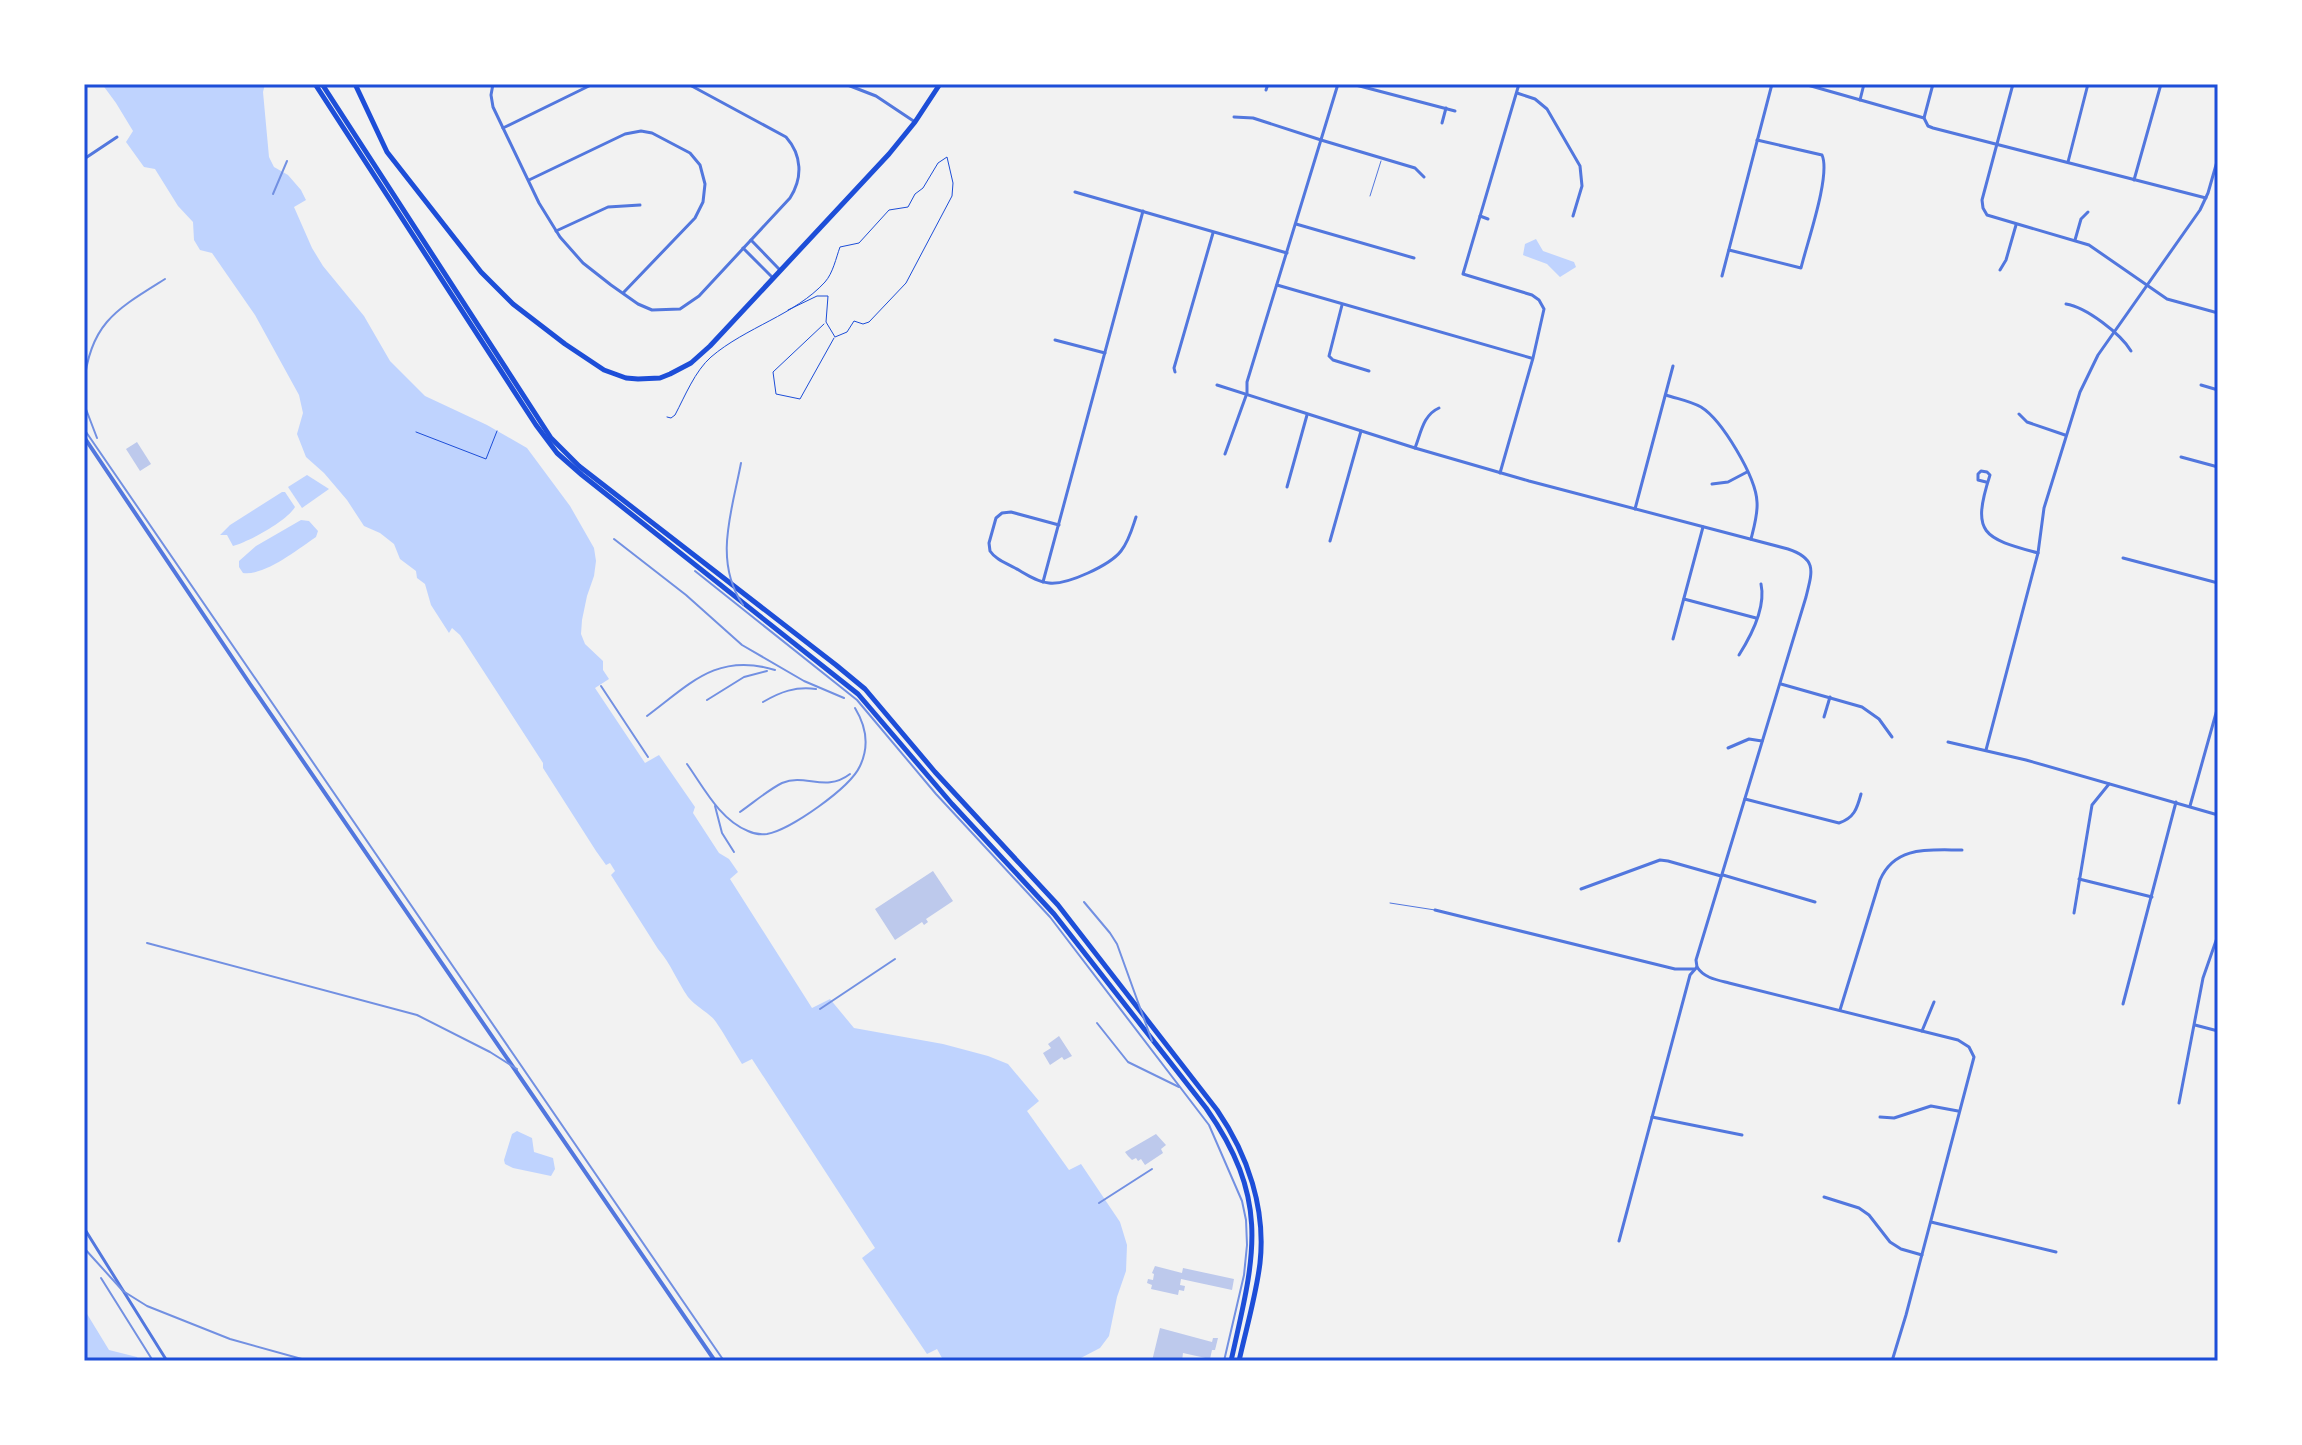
<svg xmlns="http://www.w3.org/2000/svg" width="2302" height="1445" font-family="Jost,sans-serif">
  <rect width="100%" height="100%" fill="#f2f2f2"/>
  <g fill="#bfd3fe">
    <path d="M102,84h163l-2,8 6,65 5,10 14,8 13,15 5,10 -12,7 18,41 11,18 41,50 26,45 35,35 62,29 40,23 43,58 24,42 2,13 -2,15 -7,20 -5,24 -1,14 4,10 18,17v9l6,9 -14,9 50,75 14,-8 36,52 -2,6 26,40 10,6 9,13 -8,7 82,129 18,-9 24,29 89,16 45,12 20,8 31,37 -12,10 42,59 12,-6 39,58 7,23 -1,26 -9,26 -8,39 -9,12 -25,13h-137l4,-3 -5,-9 -10,5 -65,-96 13,-10 -123,-189 -10,5c-9,-14 -17,-29 -26,-42 -7,-10 -19,-14 -28,-25 -11,-16 -17,-33 -30,-48l-47,-74 4,-4 -5,-8 -4,2 -10,-14 -53,-83v-5l-83,-128 -8,-7 -3,5 -18,-28 -6,-21 -8,-6 -1,-7 -16,-12 -6,-15 -14,-11 -16,-7 -17,-26 -23,-27 -18,-16 -9,-23 6,-21 -4,-18 -44,-80 -43,-62 -12,-3 -6,-10 -1,-18 -15,-16 -23,-37 -11,-2 -18,-25 7,-11 -17,-28z"/>
    <polygon points="1536,239 1543,251 1574,262 1576,267 1560,277 1547,264 1523,255 1525,244"/>
    <polygon points="307,475 329,489 302,508 288,487"/>
    <path d="M282,492h3l10,15c-8,14 -45,34 -62,39l-6,-11h-7l10,-10z"/>
    <path d="M301,520l8,1 9,10 -2,6c-18,12 -51,39 -73,36l-4,-6v-6l17,-15z"/>
    <polygon points="517,1131 532,1138 534,1152 553,1158 555,1169 551,1176 513,1168 505,1164 504,1160 512,1134"/>
    <polygon points="84,1309 109,1350 137,1357 139,1361 84,1361"/>
  </g>
  <g fill="#bdc9ec">
    <polygon points="137,442 151,464 140,471 126,449"/>
    <polygon points="933,871 953,901 926,919 928,922 924,925 922,922 895,940 875,909"/>
    <polygon points="1059,1036 1072,1056 1064,1060 1062,1057 1050,1065 1043,1053 1051,1048 1048,1044"/>
    <polygon points="1156,1134 1166,1145 1161,1149 1163,1153 1145,1165 1141,1159 1138,1161 1136,1158 1132,1160 1128,1156 1125,1152"/>
    <polygon points="1155,1266 1182,1273 1183,1268 1234,1279 1232,1290 1181,1279 1180,1285 1185,1286 1184,1291 1179,1290 1178,1295 1151,1289 1152,1285 1147,1283 1148,1279 1153,1280 1154,1274 1152,1273"/>
    <polygon points="1160,1328 1212,1342 1213,1338 1218,1338 1215,1350 1212,1350 1210,1359 1183,1353 1182,1361 1152,1361"/>
  </g>
  <g fill="none" stroke-linecap="round" stroke-linejoin="round">
    <g stroke="#1d4ed8" stroke-width="1">
      <polyline points="824,324 773,372 776,394 800,399 834,338"/>
      <path d="M667,417l4,1 4,-3c10,-19 20,-44 36,-58 35,-30 84,-42 114,-75 8,-9 11,-24 15,-35l19,-4 30,-33 19,-3 7,-13 8,-6 15,-25 9,-6 6,26 -1,13 -46,87 -37,39 -6,2 -9,-3 -7,11 -12,5 -9,-15 2,-26h-11l-29,14"/>
      <polyline points="416,432 486,459 497,431"/>
    </g>
    <g stroke="#5277de" stroke-width="1">
      <polyline points="1370,196 1381,161"/>
      <polyline points="1390,903 1435,910"/>
    </g>
    <g stroke="#5277de" stroke-width="3">
      <path d="M493,84l-2,11 2,12 46,96 21,34 23,26 28,22 27,19 14,6 28,-1 19,-13 91,-98c13,-20 12,-43 -4,-61l-98,-53"/>
      <polyline points="845,84 876,96 915,122"/>
      <polyline points="1352,84 1455,111"/>
      <polyline points="1804,84 1924,118 1928,126 1933,128 2206,198"/>
      <polyline points="2013,84 1982,200 1983,208 1987,215 2089,245 2167,299 2218,313"/>
      <polyline points="1266,90 1268,84"/>
      <polyline points="1517,93 1535,99 1547,109 1580,166 1582,186 1573,216"/>
      <polyline points="1860,100 1864,84"/>
      <polyline points="1234,117 1253,118 1321,140 1415,168 1424,177"/>
      <polyline points="1924,118 1933,84"/>
      <polyline points="1442,123 1446,108"/>
      <polyline points="503,128 593,84"/>
      <polyline points="84,159 117,137"/>
      <polyline points="2068,162 2088,84"/>
      <polyline points="529,180 625,134 641,131 652,133 690,153 700,165 705,184 703,202 695,218 624,292"/>
      <polyline points="2134,180 2161,84"/>
      <polyline points="1075,192 1287,253"/>
      <polyline points="1480,216 1488,219"/>
      <polyline points="1296,224 1414,258"/>
      <polyline points="556,231 608,207 640,205"/>
      <polyline points="751,240 779,269"/>
      <polyline points="2075,240 2081,219 2088,212"/>
      <polyline points="743,248 773,278"/>
      <path d="M1729,250l72,18c6,-25 30,-93 21,-113l-65,-15"/>
      <polyline points="2000,270 2006,260 2016,225"/>
      <polyline points="1722,276 1772,84"/>
      <polyline points="1277,285 1531,358"/>
      <path d="M2066,304c20,3 55,30 65,47"/>
      <polyline points="1342,305 1329,356 1333,360 1369,371"/>
      <polyline points="1055,340 1105,353"/>
      <polyline points="1175,372 1174,368 1213,233"/>
      <path d="M1217,385l198,63 114,33 259,68c30,10 24,23 18,48l-110,363 1,7 -7,8 -71,266"/>
      <polyline points="2201,385 2218,390"/>
      <path d="M1666,395c12,4 24,6 35,12 21,13 55,70 56,95 1,12 -3,25 -6,37"/>
      <polyline points="2019,414 2027,422 2065,435"/>
      <path d="M1415,448c6,-15 8,-33 24,-40"/>
      <polyline points="1225,454 1247,393 1247,382 1338,84"/>
      <polyline points="2181,457 2218,467"/>
      <polyline points="1500,473 1533,358 1544,309 1539,300 1532,295 1463,274 1519,84"/>
      <path d="M1986,482l-8,-2v-6l3,-3 6,1 3,3c-19,59 -7,63 48,78"/>
      <polyline points="1712,484 1728,482 1747,472"/>
      <polyline points="1287,487 1307,415"/>
      <polyline points="1635,509 1673,366"/>
      <path d="M1059,525l-48,-13 -9,1 -6,5 -7,25 1,8c6,9 16,12 25,17 11,6 22,14 34,15 19,2 61,-18 72,-32 8,-10 11,-22 15,-34"/>
      <polyline points="1330,541 1361,431"/>
      <polyline points="2123,558 2218,583"/>
      <polyline points="1043,582 1143,211"/>
      <polyline points="1684,599 1756,618"/>
      <polyline points="1673,639 1703,527"/>
      <path d="M1739,655c12,-19 27,-48 22,-71"/>
      <polyline points="1781,684 1862,707 1879,719 1892,737"/>
      <polyline points="1824,717 1830,697"/>
      <polyline points="1948,742 2026,760 2218,815"/>
      <polyline points="1728,748 1749,739 1762,741"/>
      <polyline points="1986,750 2038,553 2044,508 2080,392 2098,355 2200,210 2208,193 2218,158"/>
      <path d="M1745,799l94,24c15,-5 18,-14 22,-29"/>
      <polyline points="2190,806 2218,706"/>
      <polyline points="1723,875 1815,902"/>
      <polyline points="2079,879 2152,897"/>
      <polyline points="1581,889 1660,860 1668,861 1721,876"/>
      <polyline points="1435,910 1675,969 1694,969"/>
      <polyline points="2074,913 2092,805 2109,784"/>
      <path d="M1697,967c7,11 20,13 32,16l229,57 11,7 5,10 -68,258 -14,46"/>
      <polyline points="2123,1004 2176,802"/>
      <path d="M1840,1010l40,-130c15,-35 50,-30 82,-30"/>
      <polyline points="2195,1025 2218,1031"/>
      <polyline points="1922,1031 1934,1002"/>
      <polyline points="2179,1103 2203,978 2218,935"/>
      <polyline points="1652,1117 1742,1135"/>
      <polyline points="1880,1117 1894,1118 1931,1106 1958,1111"/>
      <polyline points="1824,1197 1859,1208 1869,1215 1890,1242 1901,1249 1922,1255"/>
      <polyline points="1931,1222 2056,1252"/>
      <polyline points="84,1228 167,1361"/>
    </g>
    <polyline stroke="#5277de" stroke-width="4" points="84,437 250,684 715,1361"/>
    <g stroke="#1d4ed8" stroke-width="5">
      <path d="M315,84l221,341 21,28 25,22 276,219 94,110 102,110 152,194c66,94 48,150 25,253"/>
      <path d="M322,84l229,354 28,28 257,199 29,24 70,83 123,133 159,205c31,45 49,99 43,153 -4,33 -14,66 -21,98"/>
      <polyline points="355,84 387,152 481,272 513,304 565,344 604,370 626,378 638,379 660,378 670,374 691,363 710,346 889,154 915,122 940,84"/>
    </g>
    <g stroke="#7290e2" stroke-width="2">
      <polyline points="273,194 287,161"/>
      <path d="M84,384c6,-61 33,-75 81,-105"/>
      <polyline points="84,404 97,438"/>
      <polyline points="84,429 724,1361"/>
      <path d="M741,463c-9,48 -28,98 2,142"/>
      <polyline points="614,539 686,595 742,645 804,681 844,698"/>
      <polyline points="695,571 857,700 936,794 1050,917 1209,1125 1242,1201 1246,1220 1247,1245 1244,1275 1224,1361"/>
      <polyline points="601,686 648,757"/>
      <polyline points="707,700 744,677 767,671"/>
      <path d="M763,702c17,-10 33,-16 53,-13"/>
      <path d="M647,716c43,-32 70,-64 128,-46"/>
      <path d="M687,764c17,24 33,56 61,67 6,3 12,4 19,3 23,-4 83,-46 93,-68 10,-21 6,-40 -5,-58"/>
      <polyline points="715,806 722,833 734,852"/>
      <path d="M740,812c13,-9 28,-22 42,-29 24,-10 43,10 68,-9"/>
      <polyline points="1084,902 1110,933 1117,944 1152,1041"/>
      <polyline points="147,943 417,1015 490,1052 517,1069"/>
      <polyline points="820,1009 895,959"/>
      <polyline points="1097,1023 1128,1062 1179,1087"/>
      <polyline points="1099,1203 1152,1169"/>
      <polyline points="84,1248 123,1291 147,1306 230,1339 309,1361"/>
      <polyline points="101,1278 153,1361"/>
    </g>
  </g>
  <rect width="2302" height="1445" fill="none" stroke="#ffffff" stroke-width="172"/>
  <rect x="86" y="86" width="2130" height="1273" fill="none" stroke="#1d4ed8" stroke-width="3"/>
</svg>
